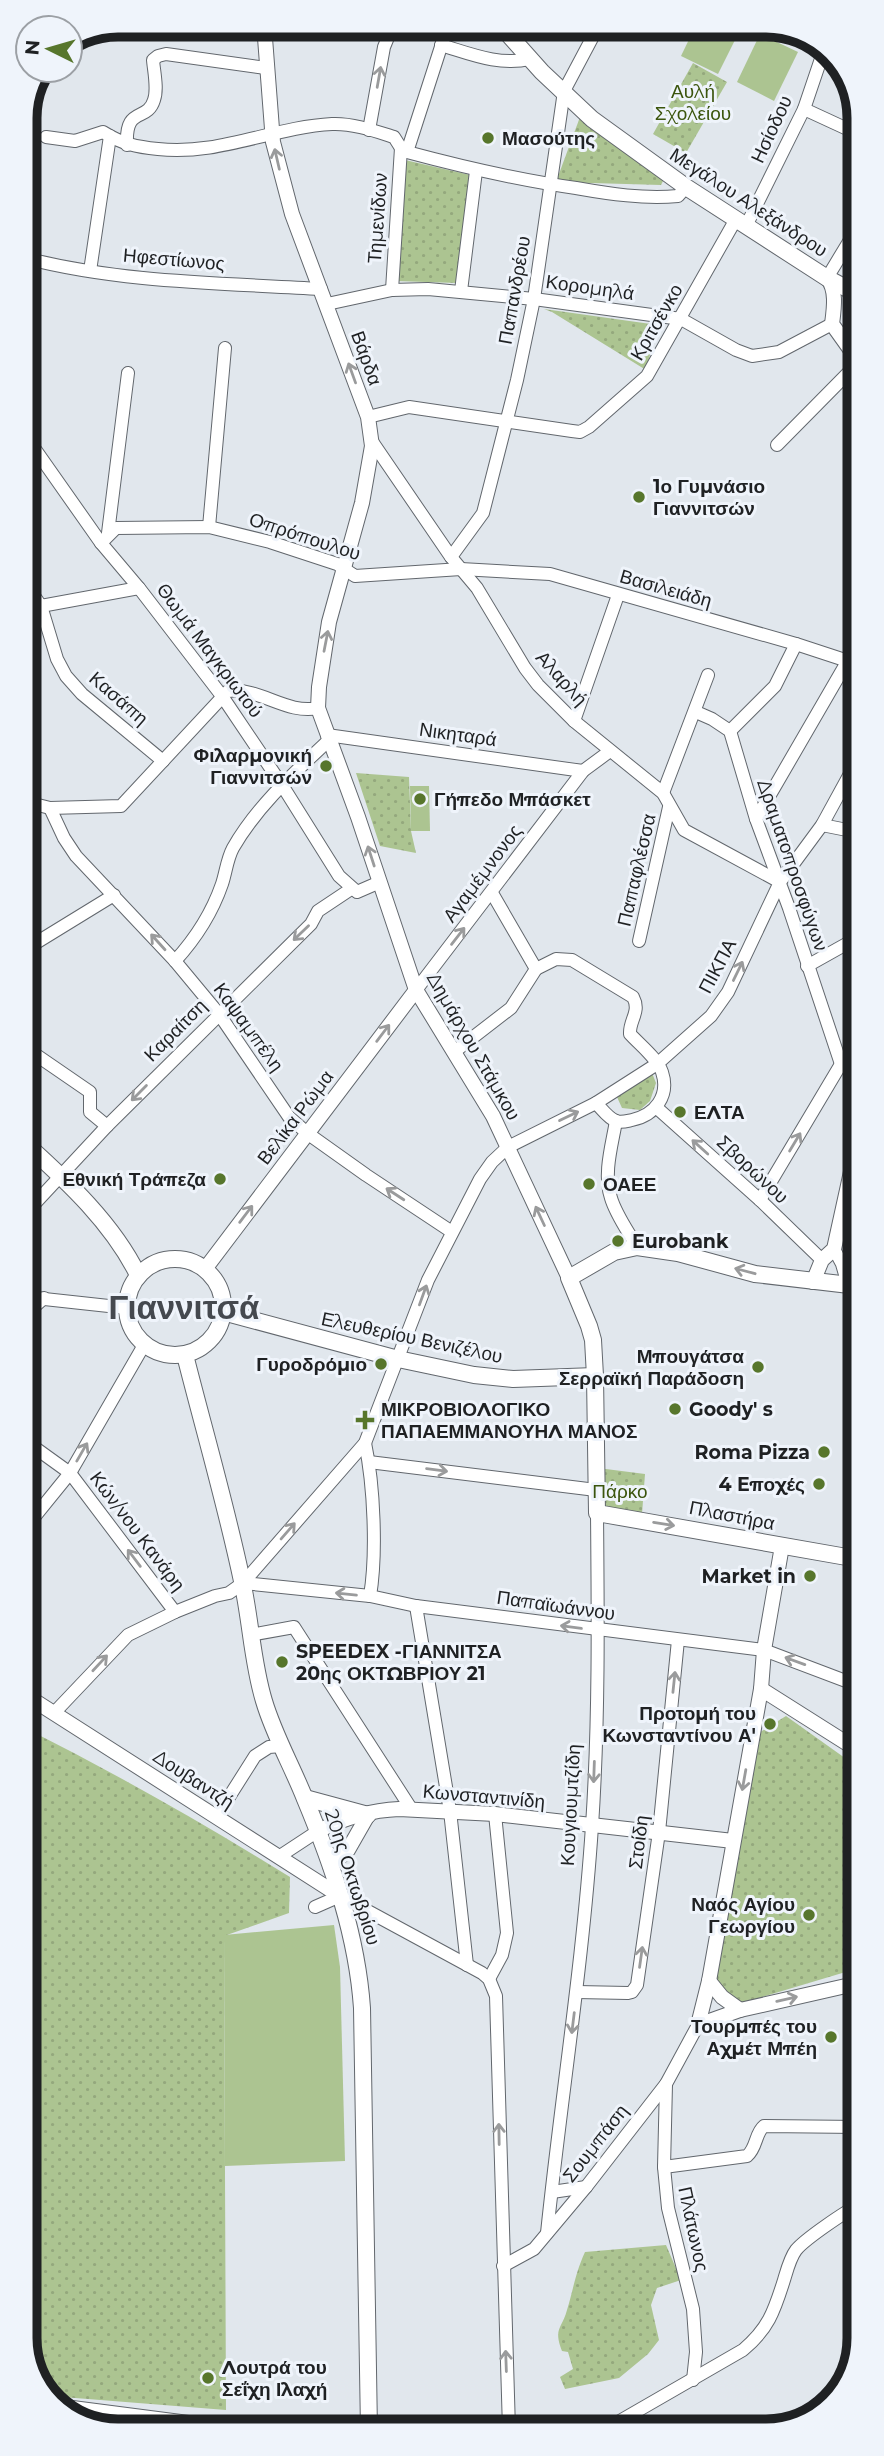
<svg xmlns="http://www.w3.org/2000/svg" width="884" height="2456" font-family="Montserrat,sans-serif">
  <defs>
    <pattern id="green-dots" width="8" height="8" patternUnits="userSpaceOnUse" patternTransform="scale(1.75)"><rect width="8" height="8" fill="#acc491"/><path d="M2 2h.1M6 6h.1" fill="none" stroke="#94a87d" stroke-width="1.8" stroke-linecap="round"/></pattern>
  </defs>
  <rect width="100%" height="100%" fill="#e1e7ed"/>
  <g fill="url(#green-dots)">
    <polygon points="693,63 727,82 686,153 653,134"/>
    <polygon points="580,117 667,173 661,185 556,182"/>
    <polygon points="405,160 470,175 457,283 395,281"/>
    <polygon points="544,309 658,325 646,370 552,312"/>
    <polygon points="356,773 409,777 411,831 416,853 380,846"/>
    <polygon points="652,1073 656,1083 650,1101 640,1110 622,1108 617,1097"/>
    <polygon points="598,1468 645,1474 642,1514 595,1507"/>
    <polygon points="786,1716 859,1768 859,1968 739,2004 713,1976 757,1734"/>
    <path d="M27,1729c90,45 177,95 263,148l-1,36 -65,23 2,474 -176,-14 -22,-33z"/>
    <path d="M666,2245l15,35 -24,8 -6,17 8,35 -11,14 -29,24 -54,11 -5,-12 13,-8 -5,-17 -6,-1c-9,-23 0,-22 5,-41 7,-23 8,-36 18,-58z"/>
  </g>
  <g fill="#acc491">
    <polygon points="696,25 742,26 718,74 681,56"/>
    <polygon points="760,34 798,52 774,101 737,82"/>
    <polygon points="410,786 429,786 430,831 411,831"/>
    <polygon points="334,1925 340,1967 345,2161 225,2166 224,1935"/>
  </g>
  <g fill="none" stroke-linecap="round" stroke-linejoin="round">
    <defs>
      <g id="minor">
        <path d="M441,45c30,9 58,21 89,14"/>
        <polyline points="804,109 856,133"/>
        <polyline points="369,130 384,47 393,25"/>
        <path d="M46,137l29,4 28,-9c19,12 34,15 55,17 60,7 115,-22 174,-25 20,-1 43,7 62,13l7,11 6,4c56,15 111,28 169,36 34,6 67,11 102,8l8,-9"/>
        <path d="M127,145c-2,-40 20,-22 27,-45 4,-11 0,-28 -1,-40l5,-4 8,-2 100,14"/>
        <polyline points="407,152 448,25"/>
        <polyline points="746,226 804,109 825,47"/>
        <path d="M25,258c96,25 198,25 296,31"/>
        <polyline points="90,271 110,136"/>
        <polyline points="827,278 856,230"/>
        <polyline points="392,290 401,148"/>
        <polyline points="461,291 476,171"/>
        <polyline points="327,304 392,290 428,289 534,299 681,319 736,350 752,356 779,352 832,324"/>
        <polyline points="368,417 409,407 572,431 580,432 589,427 647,376 736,219"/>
        <polyline points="25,435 101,543 139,588 222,696 282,785 339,876 357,892 380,882"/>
        <polyline points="371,440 451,557 477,588 525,668 538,685 574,721 663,793 684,830 780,882"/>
        <polyline points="777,445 857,364"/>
        <polyline points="209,527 225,348"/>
        <polyline points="108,533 128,373"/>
        <polyline points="101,543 116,528 209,527 270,542 337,564 355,576 461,569 550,574 796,644 857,664"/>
        <polyline points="451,557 483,513 517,380 534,299 564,91 599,25"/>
        <polyline points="25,583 41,606 57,659 66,676 82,694 163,761"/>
        <polyline points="41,606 139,588"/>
        <polyline points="696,712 712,719 730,731 756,819 789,908 841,1064 852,1069 858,1079"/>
        <polyline points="574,721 618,595"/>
        <polyline points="730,731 775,686 796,644"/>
        <polyline points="663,793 708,675"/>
        <path d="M26,802l24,6 71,-2 107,-115c31,-4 59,24 90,17"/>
        <polyline points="50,808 64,838 76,856 175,961 219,1014 289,1117 307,1133 366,1175 452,1232"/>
        <polyline points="756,819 847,662 857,631"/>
        <polyline points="822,825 857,832"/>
        <path d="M492,893l44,76 20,-10 16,1 61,37c8,15 -4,23 -3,37 10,11 27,24 32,38 8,24 -7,43 -30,48 -5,1 -11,3 -16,1 -8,-3 -14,-12 -20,-18"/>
        <polyline points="639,941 669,807"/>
        <polyline points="26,949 114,895"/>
        <path d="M175,961c21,-23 37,-48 47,-77 4,-12 5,-25 11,-36 24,-42 61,-75 96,-108l-2,-5 256,36"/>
        <polyline points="807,966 857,938"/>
        <polyline points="416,990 583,771 610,751"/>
        <polyline points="26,1048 90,1092 90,1112 107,1126"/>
        <polyline points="454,1052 511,1008 536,969"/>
        <polyline points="657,1108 760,1200 822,1260"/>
        <path d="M616,1121c-4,24 -13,53 -5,77 5,17 17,33 26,49"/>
        <polyline points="760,1200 841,1064"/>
        <polyline points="26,1213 107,1126 311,924 318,911 351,889"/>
        <polyline points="834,1249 842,1264 848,1285"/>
        <polyline points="26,1297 127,1308"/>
        <polyline points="26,1314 44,1298"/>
        <polyline points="27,1442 70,1473 175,1612"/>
        <path d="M365,1443c9,42 12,111 5,153"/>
        <polyline points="369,1462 596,1490"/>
        <polyline points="27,1526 70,1473 144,1345"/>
        <polyline points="243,1583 370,1596 416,1606 764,1650 859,1686"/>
        <polyline points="416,1606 450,1811 467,1965"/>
        <polyline points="250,1635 294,1627 412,1810"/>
        <polyline points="54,1713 128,1635 175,1612 215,1596 229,1593 243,1583 365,1443 428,1280 480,1179 492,1162 508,1147 596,1103 657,1064 711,1016 728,992 780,882 822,825 857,761"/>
        <polyline points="217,1816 255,1756 269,1747 281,1746"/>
        <polyline points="280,1856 318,1831"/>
        <polyline points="315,1907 340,1896 482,1973 489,1979 496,1996 509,2429"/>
        <polyline points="489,1979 502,1955 507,1933 495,1814"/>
        <polyline points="577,1992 628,1993 632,1992 637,1985 659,1832 678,1640"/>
        <polyline points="666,2084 664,2167 668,2208 693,2309 696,2352 693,2380"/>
        <path d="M664,2167l83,-11c10,-8 8,-23 17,-30l95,1"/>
        <polyline points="552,2192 586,2187"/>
        <polyline points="853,2208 859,2173"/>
        <path d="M547,2233c14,-135 36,-270 45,-407 7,-104 6,-209 5,-313"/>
        <polyline points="503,2266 534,2249 586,2187 666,2084 698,2025"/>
        <path d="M606,2429l137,-79c25,-21 31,-38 41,-70 3,-10 6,-22 12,-30 9,-11 50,-39 63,-45"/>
      </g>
      <g id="tertiary">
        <polyline points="264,25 273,142 292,214 368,417 372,446 362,503 329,622 319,687 318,708 358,817 416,990 493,1116 569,1278"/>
        <path d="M827,278c10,11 7,31 5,46l25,35"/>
        <polyline points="205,1269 416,990"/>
        <polyline points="813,1282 822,1260 834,1249 858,1140"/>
        <polyline points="761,1689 859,1751"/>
        <polyline points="27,1696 340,1896"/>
        <path d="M318,1831c24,-12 54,-21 81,-22l96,5 238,27"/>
        <polyline points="330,1866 348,1850 368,1815"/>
        <polyline points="709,1981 722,1997 740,2010"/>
        <polyline points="698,2025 709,1981 761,1689 764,1650 782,1546"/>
        <polyline points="698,2025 740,2010 859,1983"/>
        <polyline points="851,2364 859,2318"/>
        <polyline points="57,2406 250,2431"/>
      </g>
      <g id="secondary">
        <polyline points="500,25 542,72 592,119 686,187 827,278 857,294"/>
        <path d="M26,1144c42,38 87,80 112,131"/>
        <circle cx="175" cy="1307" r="48"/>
        <polyline points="858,1286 755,1274 678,1253 637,1247 614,1252 569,1278 589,1326 593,1340 595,1376 597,1513 858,1559"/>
        <polyline points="223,1312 398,1359 474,1375 513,1379 595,1376"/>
        <path d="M185,1355c19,75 41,150 57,226 9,40 10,81 22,120 10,34 28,65 41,98 28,67 52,137 57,209l7,422"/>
        <polyline points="305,1798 368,1815"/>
      </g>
    </defs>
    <use href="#minor" stroke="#62676d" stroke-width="14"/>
    <use href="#tertiary" stroke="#62676d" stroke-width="16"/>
    <use href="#secondary" stroke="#62676d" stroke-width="18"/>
    <use href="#minor" stroke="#fff" stroke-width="12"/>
    <use href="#tertiary" stroke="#fff" stroke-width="14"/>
    <use href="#secondary" stroke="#fff" stroke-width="16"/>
  </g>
  <defs><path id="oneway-shaft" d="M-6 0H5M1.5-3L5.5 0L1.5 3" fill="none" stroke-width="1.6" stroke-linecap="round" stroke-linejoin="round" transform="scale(1.75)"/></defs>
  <g stroke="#9a9b9c">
    <use href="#oneway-shaft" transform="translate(379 77) rotate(-80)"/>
    <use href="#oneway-shaft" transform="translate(277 159) rotate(-103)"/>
    <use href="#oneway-shaft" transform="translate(352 373) rotate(-110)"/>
    <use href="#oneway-shaft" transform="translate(326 641) rotate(-79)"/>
    <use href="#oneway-shaft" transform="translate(371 856) rotate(-108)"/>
    <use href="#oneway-shaft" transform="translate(301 933) rotate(136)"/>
    <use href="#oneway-shaft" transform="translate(458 936) rotate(-52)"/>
    <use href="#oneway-shaft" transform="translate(158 942) rotate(-132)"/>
    <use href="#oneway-shaft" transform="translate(738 971) rotate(-64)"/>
    <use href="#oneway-shaft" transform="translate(383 1033) rotate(-53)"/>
    <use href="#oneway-shaft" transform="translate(139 1093) rotate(135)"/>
    <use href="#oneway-shaft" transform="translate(569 1116) rotate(-26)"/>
    <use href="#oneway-shaft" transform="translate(795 1142) rotate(-59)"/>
    <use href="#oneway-shaft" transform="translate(700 1147) rotate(-138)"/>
    <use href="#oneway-shaft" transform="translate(395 1194) rotate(-147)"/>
    <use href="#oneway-shaft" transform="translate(246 1214) rotate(-53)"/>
    <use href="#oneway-shaft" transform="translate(540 1216) rotate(-115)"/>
    <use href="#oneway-shaft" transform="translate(745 1271) rotate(-165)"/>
    <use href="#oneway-shaft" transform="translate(423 1295) rotate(-70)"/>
    <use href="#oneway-shaft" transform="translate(82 1452) rotate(-60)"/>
    <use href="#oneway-shaft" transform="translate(437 1470) rotate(7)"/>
    <use href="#oneway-shaft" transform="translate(664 1524) rotate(9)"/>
    <use href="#oneway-shaft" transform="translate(288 1531) rotate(-49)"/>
    <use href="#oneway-shaft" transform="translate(134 1558) rotate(-127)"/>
    <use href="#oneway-shaft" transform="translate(346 1594) rotate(-174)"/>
    <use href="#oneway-shaft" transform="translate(571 1627) rotate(-172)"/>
    <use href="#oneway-shaft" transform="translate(795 1661) rotate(-160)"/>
    <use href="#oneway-shaft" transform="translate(100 1663) rotate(-47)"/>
    <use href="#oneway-shaft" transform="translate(674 1682) rotate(-84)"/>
    <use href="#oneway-shaft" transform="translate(594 1772) rotate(92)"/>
    <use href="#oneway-shaft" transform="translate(744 1780) rotate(100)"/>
    <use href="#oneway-shaft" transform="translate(641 1957) rotate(-82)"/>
    <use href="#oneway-shaft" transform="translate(787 1999) rotate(-13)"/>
    <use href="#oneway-shaft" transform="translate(573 2023) rotate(97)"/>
    <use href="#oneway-shaft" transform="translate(499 2134) rotate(-91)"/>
    <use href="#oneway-shaft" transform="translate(506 2361) rotate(-92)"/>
  </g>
  <g fill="#57762c" stroke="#eff4fb" stroke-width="2.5">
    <circle cx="488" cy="138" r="7"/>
    <circle cx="639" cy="497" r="7"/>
    <circle cx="326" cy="766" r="7"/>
    <circle cx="420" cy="799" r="7"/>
    <circle cx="680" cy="1112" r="7"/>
    <circle cx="220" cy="1179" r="7"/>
    <circle cx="589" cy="1184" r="7"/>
    <circle cx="618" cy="1241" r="7"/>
    <circle cx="381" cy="1364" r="7"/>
    <circle cx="758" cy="1367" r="7"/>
    <circle cx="675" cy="1409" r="7"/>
    <path d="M361.5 1409.5h7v7h7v7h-7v7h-7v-7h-7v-7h7z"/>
    <circle cx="824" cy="1452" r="7"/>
    <circle cx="819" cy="1484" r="7"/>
    <circle cx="810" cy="1576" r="7"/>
    <circle cx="282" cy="1662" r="7"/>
    <circle cx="770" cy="1724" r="7"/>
    <circle cx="809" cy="1915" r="7"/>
    <circle cx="831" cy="2037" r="7"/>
    <circle cx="208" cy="2378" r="7"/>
  </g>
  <g text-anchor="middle" stroke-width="6" stroke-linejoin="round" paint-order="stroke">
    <g font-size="19" fill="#3b550d" stroke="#eff4fb">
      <text x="693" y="98">Αυλή<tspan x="693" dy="22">Σχολείου</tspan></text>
      <text x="620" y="1498">Πάρκο</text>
    </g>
    <g font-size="19" fill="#1f2123" stroke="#eff4fb">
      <text transform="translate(771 129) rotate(-65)" y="7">Ησίοδου</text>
      <text transform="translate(749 202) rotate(33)" y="7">Μεγάλου Αλεξάνδρου</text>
      <text transform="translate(377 218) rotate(-86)" y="7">Τημενίδων</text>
      <text transform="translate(174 259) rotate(5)" y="7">Ηφεστίωνος</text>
      <text transform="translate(590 287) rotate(8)" y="7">Κορομηλά</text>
      <text transform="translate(514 290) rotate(-80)" y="7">Παπανδρέου</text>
      <text transform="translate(656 322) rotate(-60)" y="7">Κριτσένκο</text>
      <text transform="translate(367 358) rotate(70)" y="7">Βάρδα</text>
      <text transform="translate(305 536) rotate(18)" y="7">Οπρόπουλου</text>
      <text transform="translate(666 588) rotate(16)" y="7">Βασιλειάδη</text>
      <text transform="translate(210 650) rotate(53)" y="7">Θωμά Μαγκριωτού</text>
      <text transform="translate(562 678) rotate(48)" y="7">Αλαρλή</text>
      <text transform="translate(119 698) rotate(41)" y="7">Κασάπη</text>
      <text transform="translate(458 734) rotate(8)" y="7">Νικηταρά</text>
      <text transform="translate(793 865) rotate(71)" y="7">Δραματοπροσφύγων</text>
      <text transform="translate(636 870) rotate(-77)" y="7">Παπαφλέσσα</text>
      <text transform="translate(482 873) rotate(-53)" y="7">Αγαμέμνονος</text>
      <text transform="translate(717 966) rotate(-62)" y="7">ΠΙΚΠΑ</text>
      <text transform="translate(249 1027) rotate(54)" y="7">Καψαμπέλη</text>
      <text transform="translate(175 1030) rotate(-45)" y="7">Καραίτση</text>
      <text transform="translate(474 1046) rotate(60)" y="7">Δημάρχου Στάμκου</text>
      <text transform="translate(295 1117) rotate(-53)" y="7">Βελίκα Ρώμα</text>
      <text transform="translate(753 1169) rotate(43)" y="7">Σβορώνου</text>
      <text transform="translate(412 1337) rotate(12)" y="7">Ελευθερίου Βενιζέλου</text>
      <text transform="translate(732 1515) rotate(11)" y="7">Πλαστήρα</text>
      <text transform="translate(138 1531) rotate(53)" y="7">Κών/νου Κανάρη</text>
      <text transform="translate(556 1605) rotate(8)" y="7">Παπαϊωάννου</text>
      <text transform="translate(194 1779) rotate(33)" y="7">Δουβαντζή</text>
      <text transform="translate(484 1796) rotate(5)" y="7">Κωνσταντινίδη</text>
      <text transform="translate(570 1805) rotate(-87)" y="7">Κουγιουμτζίδη</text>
      <text transform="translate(638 1842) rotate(-83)" y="7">Στοίδη</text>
      <text transform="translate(353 1877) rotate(72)" y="7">20ης Οκτωβρίου</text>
      <text transform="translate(595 2143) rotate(-52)" y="7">Σουμπάση</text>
      <text transform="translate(694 2229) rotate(78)" y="7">Πλάτωνος</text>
    </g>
    <g font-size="19" font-weight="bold" fill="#1f2123" stroke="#eff4fb" text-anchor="start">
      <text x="502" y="145">Μασούτης</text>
      <text x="653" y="493">1ο Γυμνάσιο<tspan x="653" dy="22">Γιαννιτσών</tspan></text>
      <text x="312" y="762" text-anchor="end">Φιλαρμονική<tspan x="312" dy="22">Γιαννιτσών</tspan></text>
      <text x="434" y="806">Γήπεδο Μπάσκετ</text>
      <text x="694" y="1119">ΕΛΤΑ</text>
      <text x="206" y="1186" text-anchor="end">Εθνική Τράπεζα</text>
      <text x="603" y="1191">ΟΑΕΕ</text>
      <text x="632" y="1248">Eurobank</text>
      <text x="744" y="1363" text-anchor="end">Μπουγάτσα<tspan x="744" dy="22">Σερραϊκή Παράδοση</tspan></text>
      <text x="367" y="1371" text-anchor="end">Γυροδρόμιο</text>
      <text x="381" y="1416">ΜΙΚΡΟΒΙΟΛΟΓΙΚΟ<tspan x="381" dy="22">ΠΑΠΑΕΜΜΑΝΟΥΗΛ ΜΑΝΟΣ</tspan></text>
      <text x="689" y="1416">Goody' s</text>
      <text x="810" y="1459" text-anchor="end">Roma Pizza</text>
      <text x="805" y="1491" text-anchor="end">4 Eποχές</text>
      <text x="796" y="1583" text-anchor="end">Market in</text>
      <text x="296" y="1658">SPEEDEX -ΓΙΑΝΝΙΤΣΑ<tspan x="296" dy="22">20ης ΟΚΤΩΒΡΙΟΥ 21</tspan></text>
      <text x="756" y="1720" text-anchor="end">Προτομή του<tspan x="756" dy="22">Κωνσταντίνου Α'</tspan></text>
      <text x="795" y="1911" text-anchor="end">Ναός Αγίου<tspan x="795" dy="22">Γεωργίου</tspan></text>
      <text x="817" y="2033" text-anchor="end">Τουρμπές του<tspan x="817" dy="22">Αχμέτ Μπέη</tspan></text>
      <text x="222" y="2374">Λουτρά του<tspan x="222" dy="22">Σεΐχη Ιλαχή</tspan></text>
    </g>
    <g font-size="33" font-weight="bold" fill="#45494f" stroke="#eff4fb">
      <text x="184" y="1319">Γιαννιτσά</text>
    </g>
  </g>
  <path d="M0 0H884V2456H0ZM118 37H766A81 81 0 0 1 847 118V2338A81 81 0 0 1 766 2419H118A81 81 0 0 1 37 2338V118A81 81 0 0 1 118 37Z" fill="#eff4fb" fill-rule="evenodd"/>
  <path fill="none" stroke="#1f2123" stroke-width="9" d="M118 37H766A81 81 0 0 1 847 118V2338A81 81 0 0 1 766 2419H118A81 81 0 0 1 37 2338V118A81 81 0 0 1 118 37Z"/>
  <g transform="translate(49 49) rotate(275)"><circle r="33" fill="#eff4fb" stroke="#9ca0a5" stroke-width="2"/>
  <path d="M0-5L12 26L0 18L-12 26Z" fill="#57762c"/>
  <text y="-10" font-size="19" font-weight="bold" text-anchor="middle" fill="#1f2123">N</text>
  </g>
</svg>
